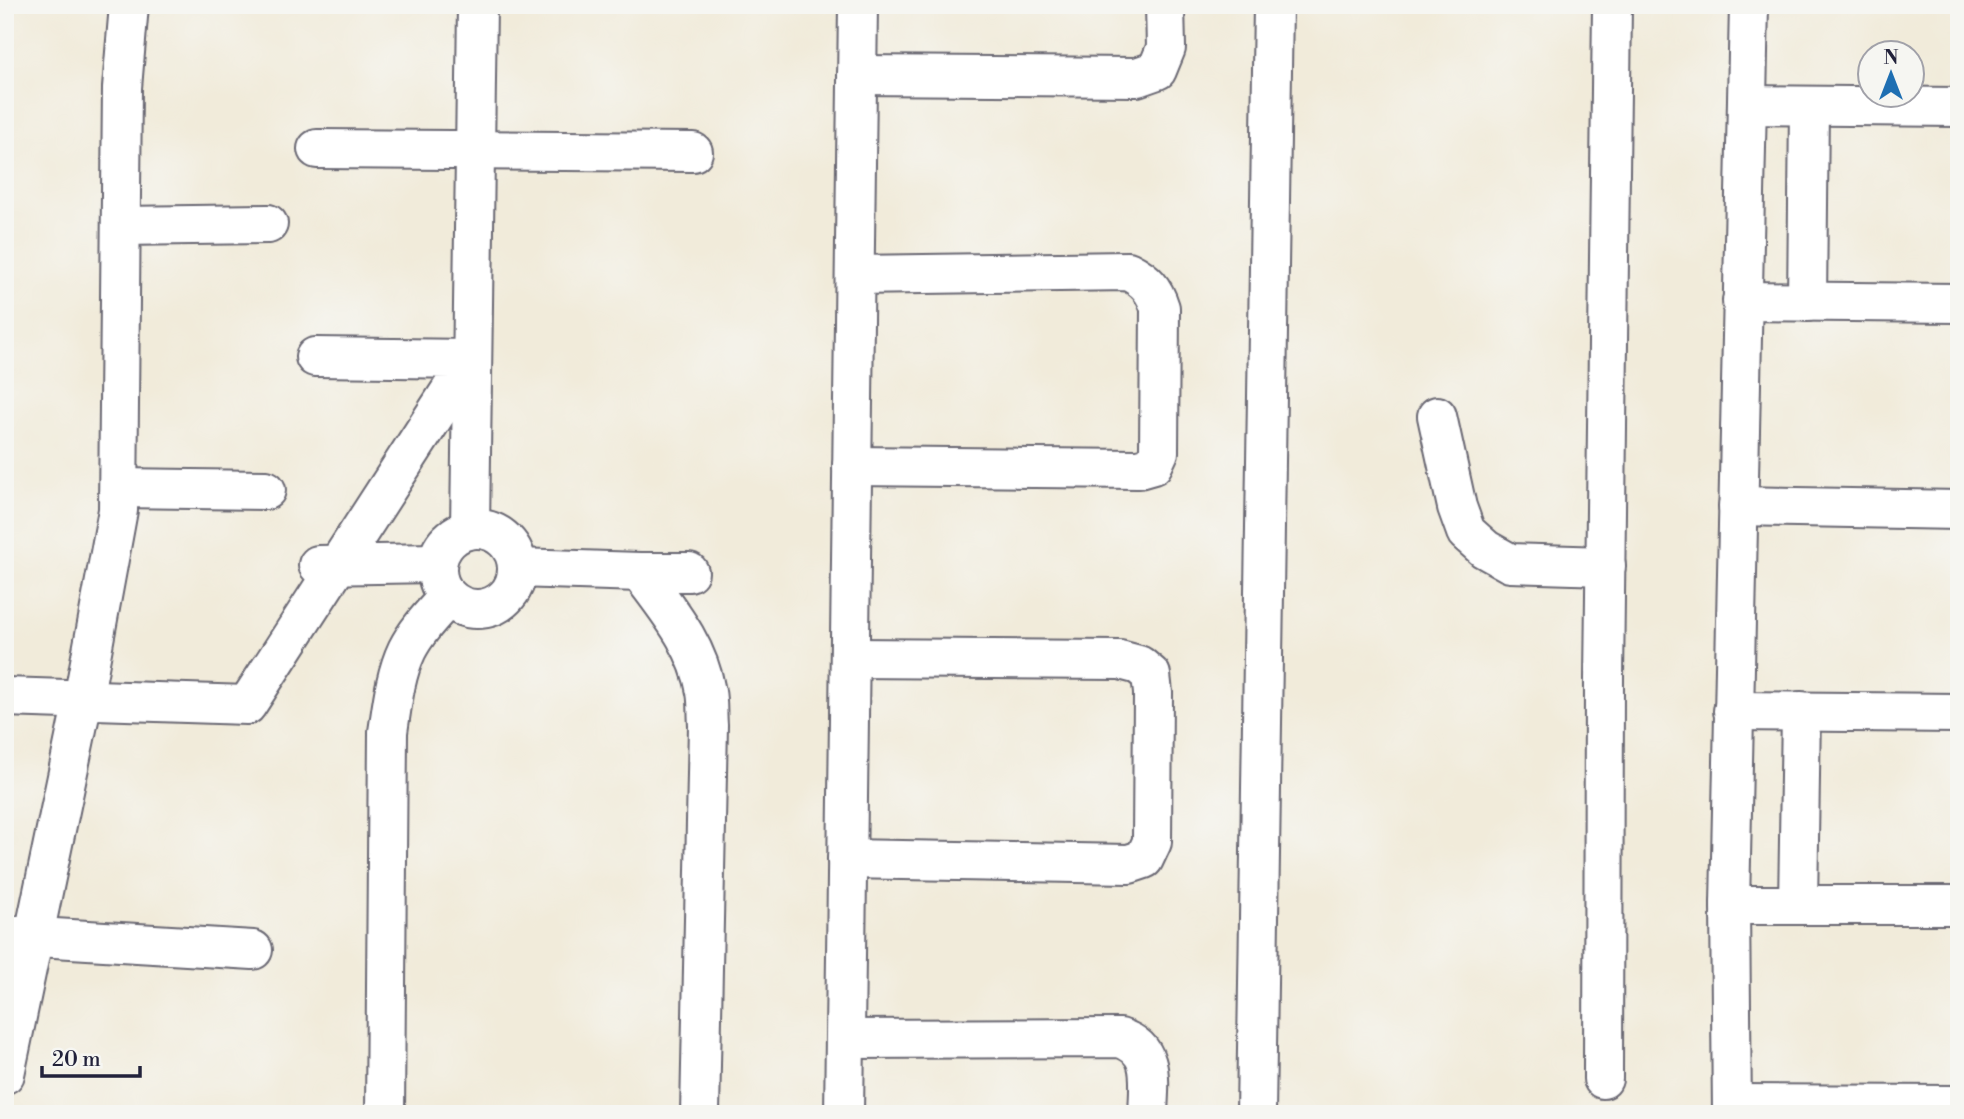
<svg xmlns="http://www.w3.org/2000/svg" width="1964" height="1119" font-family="'Libre Bodoni',serif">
  <rect width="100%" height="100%" fill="#f6f6f2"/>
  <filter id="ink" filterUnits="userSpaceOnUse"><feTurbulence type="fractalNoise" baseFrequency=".0143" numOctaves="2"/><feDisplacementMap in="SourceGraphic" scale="14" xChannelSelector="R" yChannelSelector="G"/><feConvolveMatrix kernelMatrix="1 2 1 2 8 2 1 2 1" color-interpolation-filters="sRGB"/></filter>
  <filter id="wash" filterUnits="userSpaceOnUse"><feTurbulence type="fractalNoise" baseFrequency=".00686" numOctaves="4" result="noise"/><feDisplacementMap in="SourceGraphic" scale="28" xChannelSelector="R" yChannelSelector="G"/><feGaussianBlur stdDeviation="1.57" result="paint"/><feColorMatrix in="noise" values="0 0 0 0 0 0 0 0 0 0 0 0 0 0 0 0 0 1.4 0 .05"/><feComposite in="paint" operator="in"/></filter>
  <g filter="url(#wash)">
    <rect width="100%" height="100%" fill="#f1ebda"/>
  </g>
  <g filter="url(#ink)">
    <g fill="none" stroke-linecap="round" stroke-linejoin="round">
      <defs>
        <g id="minor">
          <polyline points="857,75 1137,77 1157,70 1166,48 1165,5"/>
          <polyline points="1747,105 1959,107"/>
          <polyline points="317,149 693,152"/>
          <polyline points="121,226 268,224"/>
          <polyline points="1742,301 1959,303"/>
          <polyline points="1807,302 1809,107"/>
          <polyline points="1437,416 1457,507 1466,532 1485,549 1510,563 1606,566"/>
          <path d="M852,466l287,3 14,-4 6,-13 1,-144c-6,-19 -14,-28 -32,-37l-273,4"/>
          <polyline points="119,488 266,490"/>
          <polyline points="1738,506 1959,510"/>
          <polyline points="470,529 477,5"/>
          <circle cx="477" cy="569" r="40"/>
          <polyline points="318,565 436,563"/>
          <path d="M517,568l123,4c27,37 58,72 66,120 2,10 1,22 2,33l-8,389"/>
          <polyline points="640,572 689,572"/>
          <polyline points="5,697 247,705 471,359 315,357"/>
          <polyline points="1733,711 1959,713"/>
          <polyline points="847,859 1129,864 1144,859 1152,842 1153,693 1151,675 1139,665 1120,660 850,658"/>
          <polyline points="1730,905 1959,905"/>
          <polyline points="1798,905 1801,711"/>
          <polyline points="5,935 253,950"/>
          <path d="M845,1039l275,-1c36,11 29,44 28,76"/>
          <polyline points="5,1074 83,700 118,510 122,88 129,5"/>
          <polyline points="1603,1079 1604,680 1612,5"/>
          <polyline points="1732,1104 1959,1105"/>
          <path d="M385,1114l3,-382c4,-26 7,-57 19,-82 10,-20 26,-36 41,-53"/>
          <polyline points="844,1114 858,5"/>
          <polyline points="1256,1114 1273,5"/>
          <polyline points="1732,1114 1730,905 1749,5"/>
        </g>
      </defs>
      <use href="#minor" stroke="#6a6873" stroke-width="42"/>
      <use href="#minor" stroke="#fff" stroke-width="38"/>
    </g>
  </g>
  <rect width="1964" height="1119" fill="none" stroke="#f6f6f2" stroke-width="28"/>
  <g transform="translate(1891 74)"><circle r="33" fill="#f6f6f2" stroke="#a1a1a9" stroke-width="2"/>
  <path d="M0-5L12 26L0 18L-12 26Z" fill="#1f6fb2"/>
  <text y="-10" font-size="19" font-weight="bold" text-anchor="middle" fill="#22223b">N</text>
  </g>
  <path d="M42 1066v10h98v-10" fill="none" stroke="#22223b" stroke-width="3.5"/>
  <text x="52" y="1066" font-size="21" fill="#22223b" stroke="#f6f6f2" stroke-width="5" paint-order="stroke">20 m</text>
</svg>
